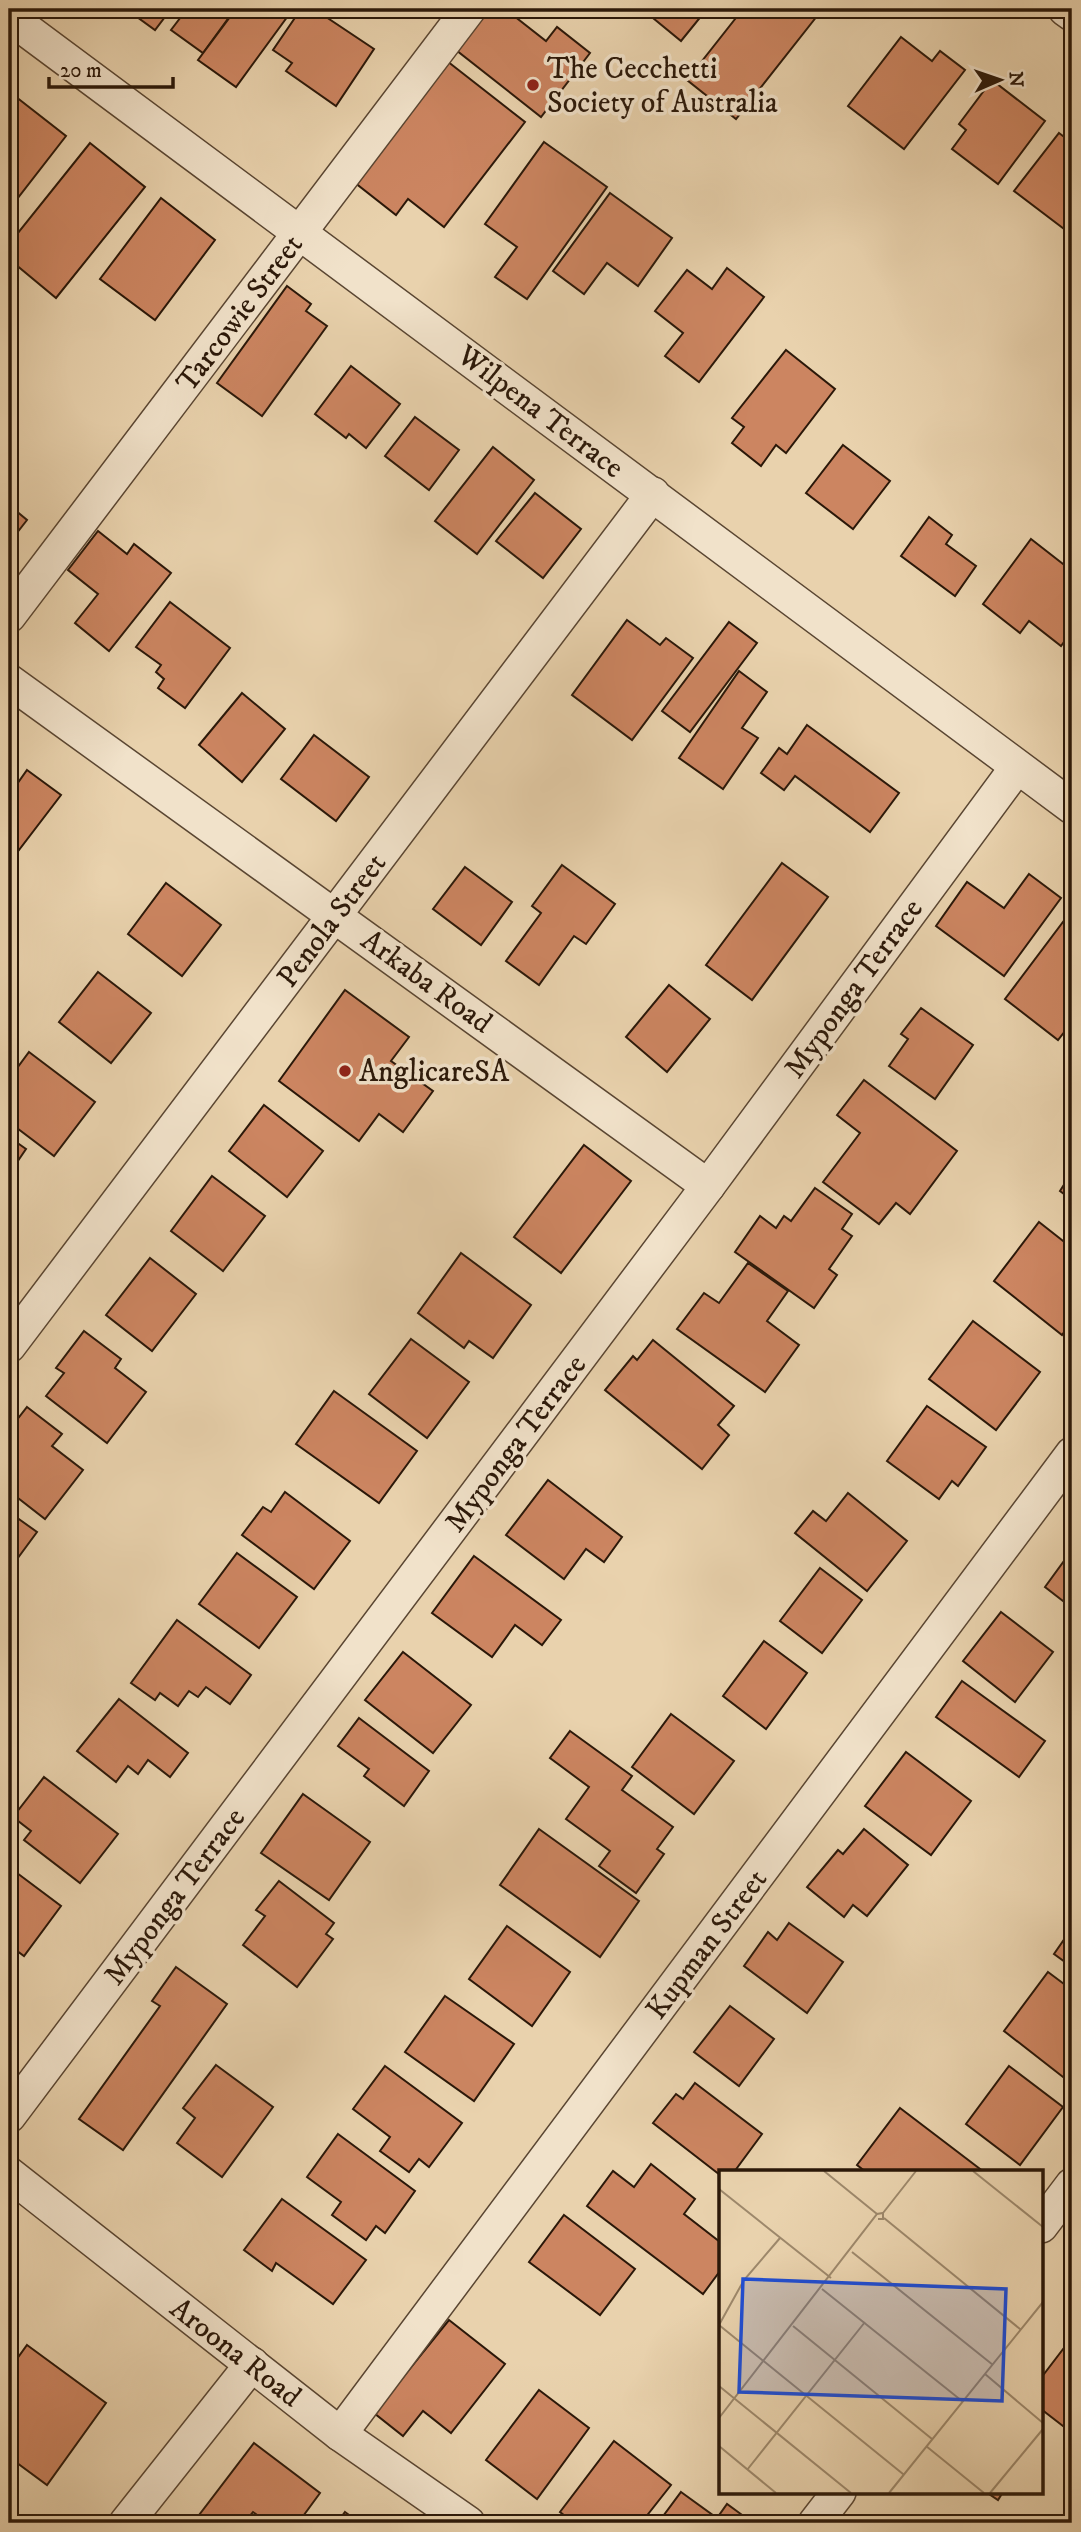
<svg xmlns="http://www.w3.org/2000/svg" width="1081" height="2532" font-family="'IM FELL DW Pica',serif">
  <rect width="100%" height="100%" fill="#e9d2ad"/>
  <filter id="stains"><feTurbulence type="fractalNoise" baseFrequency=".00286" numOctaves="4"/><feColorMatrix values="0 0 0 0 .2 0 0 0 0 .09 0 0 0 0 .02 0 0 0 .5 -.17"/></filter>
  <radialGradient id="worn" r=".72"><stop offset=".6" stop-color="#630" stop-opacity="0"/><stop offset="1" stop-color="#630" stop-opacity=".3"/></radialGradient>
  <g fill="#cc8561" stroke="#2b1809" stroke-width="2">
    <polygon points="126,9 171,9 155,30"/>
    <polygon points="187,9 235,9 203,53 171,30"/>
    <polygon points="236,9 293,9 236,87 198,60"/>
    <polygon points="301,9 314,9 374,49 336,106 286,71 292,63 273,50"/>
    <polygon points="488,9 505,9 546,41 557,27 590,53 541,117 456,50"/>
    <polygon points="642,9 707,9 681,41"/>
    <polygon points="743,9 821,11 736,119 687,80"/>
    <polygon points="901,37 932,61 940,51 965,70 904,149 848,106"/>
    <polygon points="447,61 525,122 444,227 408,199 396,215 354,182"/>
    <polygon points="992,80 1045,121 998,184 952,149 966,130 959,124"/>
    <polygon points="11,93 66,136 17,199 9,193"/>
    <polygon points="1059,133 1072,143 1072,235 1014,191"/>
    <polygon points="544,142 607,187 527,299 495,277 517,247 485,224"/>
    <polygon points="90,143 145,187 56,298 9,259 9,244"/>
    <polygon points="610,193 672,238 638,286 607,263 584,294 553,271"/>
    <polygon points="161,198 215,240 155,320 100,279"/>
    <polygon points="727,268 764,297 699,382 665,356 683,333 655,311 687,270 712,289"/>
    <polygon points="287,286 311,304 306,311 327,326 262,416 217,383"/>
    <polygon points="786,350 835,389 786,453 776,445 761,466 732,443 744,427 732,418"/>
    <polygon points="351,366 400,404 366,448 349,434 346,438 315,414"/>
    <polygon points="415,417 459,450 429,490 385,456"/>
    <polygon points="843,445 890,481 853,529 806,493"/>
    <polygon points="493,447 534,480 477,554 435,521"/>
    <polygon points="535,493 581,529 543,578 496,541"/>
    <polygon points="9,505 27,520 9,543"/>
    <polygon points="929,517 952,535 946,544 976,566 955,596 901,556"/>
    <polygon points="98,531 127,554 134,544 171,573 109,651 75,623 98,594 68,570"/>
    <polygon points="1031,539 1072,571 1072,631 1061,646 1029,621 1020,633 983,604"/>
    <polygon points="170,602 230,648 185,708 158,688 164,679 156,672 161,665 136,647"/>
    <polygon points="627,620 660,645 666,638 693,658 632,740 572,695"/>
    <polygon points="729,622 757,643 690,732 662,711"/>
    <polygon points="739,671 767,692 742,728 758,738 723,789 679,758"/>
    <polygon points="242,693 285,729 242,782 199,745"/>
    <polygon points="807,725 899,793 870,832 795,776 784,790 761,773 779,748 787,754"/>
    <polygon points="314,735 369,777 336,821 281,779"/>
    <polygon points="27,770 61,795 9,863 9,778 17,784"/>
    <polygon points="782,863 828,897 752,1000 706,965"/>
    <polygon points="562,865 615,904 586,944 574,936 539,985 506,961 541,913 532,906"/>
    <polygon points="465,867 512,902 481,945 433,909"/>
    <polygon points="1029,874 1061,898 1004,976 936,926 967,882 1004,908"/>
    <polygon points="166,883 221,925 182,976 128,934"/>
    <polygon points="1072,910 1072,1022 1058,1040 1005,999"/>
    <polygon points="98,972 151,1013 111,1063 59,1022"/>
    <polygon points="669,985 710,1019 667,1072 626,1037"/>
    <polygon points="345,990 409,1037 391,1061 433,1091 403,1132 379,1114 359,1141 279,1081"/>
    <polygon points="921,1008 973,1045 935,1099 889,1066 908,1039 901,1034"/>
    <polygon points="29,1052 95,1102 54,1156 9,1122 9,1079"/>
    <polygon points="864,1080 957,1151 910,1214 896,1203 879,1224 823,1182 860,1133 837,1115"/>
    <polygon points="264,1105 323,1151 287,1197 229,1151"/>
    <polygon points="9,1137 26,1149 9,1174"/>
    <polygon points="584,1145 631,1181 561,1273 514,1237"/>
    <polygon points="1072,1172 1072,1200 1060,1191"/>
    <polygon points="212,1176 265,1216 223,1271 171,1231"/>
    <polygon points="815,1188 852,1214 842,1229 852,1236 829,1269 837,1275 814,1308 735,1252 760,1216 776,1228 784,1216 791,1221"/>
    <polygon points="1039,1222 1072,1248 1072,1321 1062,1335 994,1281"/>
    <polygon points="461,1253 531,1305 493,1358 469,1341 464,1348 418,1313"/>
    <polygon points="150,1258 196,1294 152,1351 106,1315"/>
    <polygon points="748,1263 788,1291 767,1321 799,1345 765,1392 677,1329 704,1293 719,1303"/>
    <polygon points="973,1321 1040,1372 996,1430 929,1379"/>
    <polygon points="84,1331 121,1359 115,1368 146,1392 107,1443 46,1396 64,1373 56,1368"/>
    <polygon points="411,1339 469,1382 427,1438 369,1394"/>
    <polygon points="653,1340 734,1406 718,1425 729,1435 702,1469 605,1390 633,1356 637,1360"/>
    <polygon points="334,1391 417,1451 379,1503 296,1444"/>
    <polygon points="927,1406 986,1447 958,1486 952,1481 939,1499 887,1461"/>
    <polygon points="27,1407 62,1434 52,1446 83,1470 45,1519 9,1491 9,1430"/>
    <polygon points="548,1480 622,1537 604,1562 586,1549 564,1579 506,1535"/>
    <polygon points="285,1492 350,1541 314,1589 242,1535 263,1507 271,1512"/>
    <polygon points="848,1493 907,1541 867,1591 795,1533 813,1511 826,1521"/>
    <polygon points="9,1512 37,1532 9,1570"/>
    <polygon points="237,1553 297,1597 259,1648 199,1604"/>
    <polygon points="474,1556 561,1620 542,1645 515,1625 492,1657 432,1613"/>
    <polygon points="1064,1561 1072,1567 1072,1608 1045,1587"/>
    <polygon points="820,1568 862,1600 822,1653 780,1621"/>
    <polygon points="1001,1612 1053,1652 1015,1702 963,1661"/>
    <polygon points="177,1620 251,1675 230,1704 206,1687 198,1697 189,1691 178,1706 160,1693 155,1700 131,1683"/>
    <polygon points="764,1641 807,1673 766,1729 723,1696"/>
    <polygon points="403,1652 471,1705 433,1753 365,1700"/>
    <polygon points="962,1681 1045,1741 1019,1777 936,1717"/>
    <polygon points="119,1699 188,1753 170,1777 148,1760 138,1774 128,1766 116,1782 77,1751"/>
    <polygon points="671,1714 734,1761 694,1814 632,1767"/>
    <polygon points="359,1718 429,1771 404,1806 364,1776 369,1769 338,1746"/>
    <polygon points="570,1731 632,1776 622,1790 673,1827 657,1849 664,1854 636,1893 599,1866 610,1851 566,1819 589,1787 550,1758"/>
    <polygon points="906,1752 971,1801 931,1855 865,1806"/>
    <polygon points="44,1777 118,1834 80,1883 24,1840 31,1831 13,1817"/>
    <polygon points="303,1794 370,1842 329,1900 261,1853"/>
    <polygon points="539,1829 639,1901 600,1957 500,1885"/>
    <polygon points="864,1829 908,1865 867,1916 853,1905 844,1917 807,1887 838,1850 843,1854"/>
    <polygon points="9,1867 61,1906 24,1956 9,1945"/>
    <polygon points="279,1881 334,1923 326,1934 333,1939 297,1987 243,1945 265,1916 256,1910"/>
    <polygon points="789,1923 843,1962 807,2013 744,1966 768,1932 777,1940"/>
    <polygon points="507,1926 570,1972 532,2026 469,1979"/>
    <polygon points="1072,1928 1072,1967 1054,1954"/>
    <polygon points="176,1967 227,2004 123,2150 79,2119 160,2006 152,2001"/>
    <polygon points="1048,1972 1072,1990 1072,2084 1004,2031"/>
    <polygon points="445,1996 514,2044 474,2101 405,2052"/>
    <polygon points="730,2006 774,2039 739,2086 694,2052"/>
    <polygon points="216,2065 273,2107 222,2177 177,2143 195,2118 183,2108"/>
    <polygon points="385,2066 462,2123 429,2167 419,2159 409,2172 380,2151 390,2137 353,2109"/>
    <polygon points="1009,2066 1063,2107 1020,2165 966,2124"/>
    <polygon points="695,2083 762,2134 734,2172 720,2172 720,2175 653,2123 676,2094 683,2099"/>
    <polygon points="900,2108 984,2172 866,2172 857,2165"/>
    <polygon points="338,2134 415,2191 385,2233 376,2226 366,2240 332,2215 341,2202 307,2177"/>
    <polygon points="651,2164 695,2199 684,2214 720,2242 720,2271 703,2294 587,2206 613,2171 634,2187"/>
    <polygon points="282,2199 366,2260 333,2304 276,2263 272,2271 244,2250"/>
    <polygon points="564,2215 635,2269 600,2315 529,2262"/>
    <polygon points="449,2320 505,2364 451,2433 423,2411 403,2436 374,2413"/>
    <polygon points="1070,2340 1072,2341 1072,2433 1041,2409 1041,2378"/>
    <polygon points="27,2345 106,2403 47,2485 9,2457 9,2370"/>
    <polygon points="539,2390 589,2428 537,2499 486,2460"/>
    <polygon points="614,2441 671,2485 641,2523 574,2523 560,2512"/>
    <polygon points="254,2443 320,2493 298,2523 268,2523 253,2512 244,2523 193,2523"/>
    <polygon points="681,2492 717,2518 727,2504 749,2520 746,2523 658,2523"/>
    <polygon points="986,2492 1003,2492 998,2500"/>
    <polygon points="345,2512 360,2523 337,2523"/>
  </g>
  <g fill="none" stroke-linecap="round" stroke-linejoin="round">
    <defs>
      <g id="street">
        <polyline points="1065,9 1072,14"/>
        <polyline points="9,17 1072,807"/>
        <polyline points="9,616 469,9"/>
        <polyline points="9,681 708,1186"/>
        <polyline points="9,1346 653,494"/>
        <polyline points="9,2116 708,1186 1017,767"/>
        <polyline points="9,2174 340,2434 468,2523"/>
        <polyline points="1041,2226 1072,2185"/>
        <polyline points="340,2434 1072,1454"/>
        <polyline points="126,2523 252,2364"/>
        <polyline points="815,2523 839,2492"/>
      </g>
    </defs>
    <use href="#street" stroke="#5a4632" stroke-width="36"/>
    <use href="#street" stroke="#f1e2ca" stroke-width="33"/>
  </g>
  <g fill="#8f2418" stroke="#f1e2ca" stroke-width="2.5">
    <circle cx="533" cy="85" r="7"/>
    <circle cx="345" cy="1071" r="7"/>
  </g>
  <g text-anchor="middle" stroke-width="7" stroke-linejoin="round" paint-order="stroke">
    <g font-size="30" fill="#2b1809" stroke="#f1e2ca" text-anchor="start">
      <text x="547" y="78">The Cecchetti<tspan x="547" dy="34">Society of Australia</tspan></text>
      <text x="359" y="1081">AnglicareSA</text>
    </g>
    <g font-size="30" fill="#2b1809" stroke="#f1e2ca">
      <text transform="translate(239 313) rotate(-53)" y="10">Tarcowie Street</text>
      <text transform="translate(541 411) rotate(37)" y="10">Wilpena Terrace</text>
      <text transform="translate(331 920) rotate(-53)" y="10">Penola Street</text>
      <text transform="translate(427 981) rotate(36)" y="10">Arkaba Road</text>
      <text transform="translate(853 988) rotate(-54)" y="10">Myponga Terrace</text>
      <text transform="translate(515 1443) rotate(-53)" y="10">Myponga Terrace</text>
      <text transform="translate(174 1896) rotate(-53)" y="10">Myponga Terrace</text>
      <text transform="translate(706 1944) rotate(-53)" y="10">Kupman Street</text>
      <text transform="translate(236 2352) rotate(38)" y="10">Aroona Road</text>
    </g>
  </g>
  <g transform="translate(719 2170)">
    <rect width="324" height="324" fill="#e9d2ad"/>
    <path fill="none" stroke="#9d886b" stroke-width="2" d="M105,1l53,43M254,1l70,56M0,19l112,89M164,43l33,-42M165,48l136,111M133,82l141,113M103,119l140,112M0,155l184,149M0,155l25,-45 36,-42M74,156l139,113M266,204l58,49M0,216l132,107M0,248l158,-204 6,-1v6h-5M0,276l57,47M207,276l58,47M28,300l118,-148M170,323l154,-191M271,323l53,-64"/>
    <path fill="#1d4ed8" fill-opacity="0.15" stroke="#1d4ed8" stroke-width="3.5" d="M24,109l263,10 -4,112 -263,-9z"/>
    <rect width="324" height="324" fill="none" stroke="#2b1809" stroke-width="3.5"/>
  </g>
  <rect width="1081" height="2532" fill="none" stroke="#e9d2ad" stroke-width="35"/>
  <rect x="10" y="10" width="1060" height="2511" fill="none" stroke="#2b1809" stroke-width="3.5"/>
  <rect x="18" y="18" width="1046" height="2497" fill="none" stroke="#2b1809" stroke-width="2"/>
  <g transform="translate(1000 80) rotate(88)" stroke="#f1e2ca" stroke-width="5" paint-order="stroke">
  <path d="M0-5L12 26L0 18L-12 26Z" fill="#2b1809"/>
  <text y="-10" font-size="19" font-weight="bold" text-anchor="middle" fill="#2b1809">N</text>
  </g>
  <path d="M49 77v10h124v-10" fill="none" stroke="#2b1809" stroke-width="3.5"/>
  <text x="60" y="77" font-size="21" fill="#2b1809" stroke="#f1e2ca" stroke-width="5" paint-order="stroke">20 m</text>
  <rect width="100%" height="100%" filter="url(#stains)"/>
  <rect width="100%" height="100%" fill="url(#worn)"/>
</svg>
